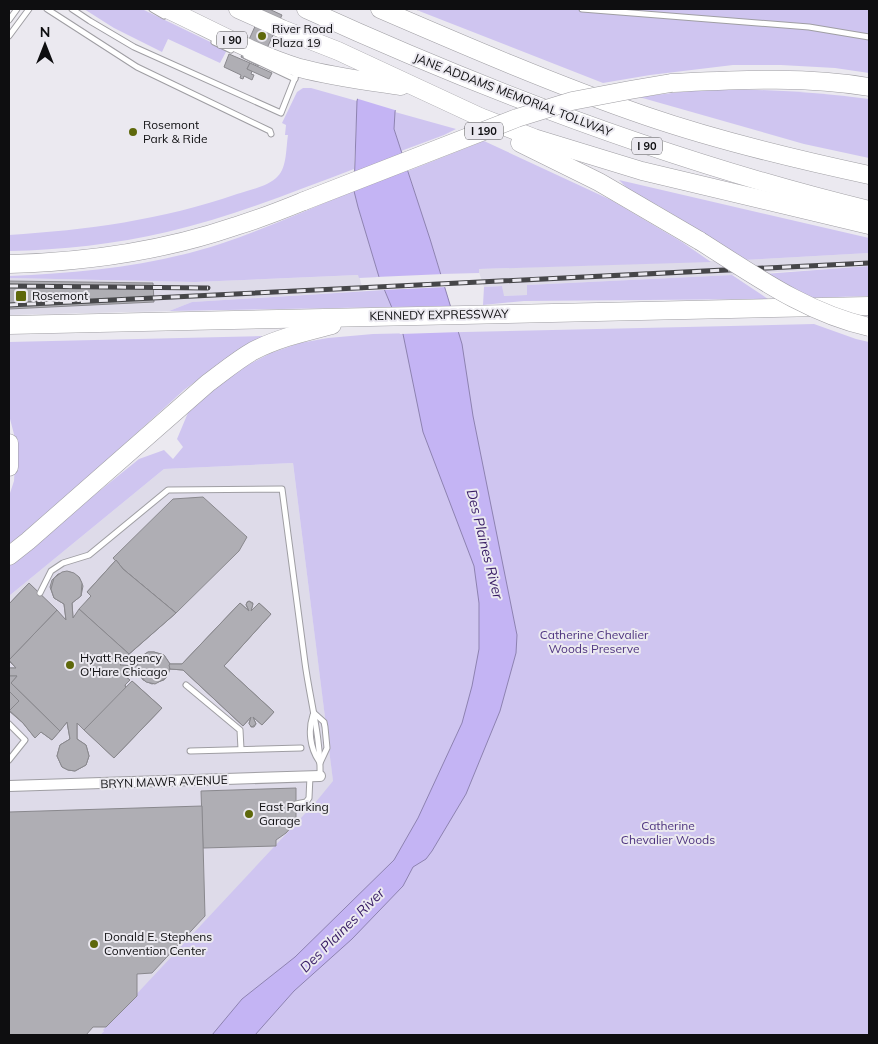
<svg xmlns="http://www.w3.org/2000/svg" width="878" height="1044" font-family="Mulish,sans-serif">
  <rect width="100%" height="100%" fill="#ebe9f0"/>
  <g fill="#dedbe9">
    <polygon points="869,253 869,266 732,275 527,285 527,295 503,296 502,286 484,287 478,269 744,260"/>
    <polygon points="359,275 363,291 192,302 169,311 9,315 9,278 195,282"/>
    <polygon points="293,463 333,780 343,781 100,1035 9,1035 9,596 164,469"/>
  </g>
  <g fill="#cfc5f0">
    <polygon points="84,9 142,9 227,50 220,63 168,39 162,52 114,28"/>
    <polygon points="414,9 869,9 869,73 835,68 781,65 733,65 650,75 603,83"/>
    <path d="M303,88h8l46,13 -3,68c-61,23 -123,48 -187,63 -52,12 -105,18 -158,19v-16c78,-5 153,-15 228,-41 13,-4 32,-8 41,-18 9,-9 8,-29 10,-41h-3l1,-10 -4,-2 15,-31z"/>
    <path d="M706,89c55,0 110,3 163,10v59l-65,-14 -165,-47z"/>
    <polygon points="395,112 456,129 444,135 401,151 394,129"/>
    <polygon points="484,141 611,200 682,242 711,262 479,269 479,273 441,274 408,171"/>
    <polygon points="619,180 869,238 869,253 744,260 705,234 659,206 631,192"/>
    <path d="M354,191l4,16 21,70 -20,1 -1,-3 -163,7 -186,-4v-2c72,-3 145,-10 214,-33 45,-15 88,-35 131,-52z"/>
    <polygon points="869,266 869,296 805,298 764,274"/>
    <polygon points="732,275 768,299 524,301 483,305 484,287 502,286 504,296 527,295 527,285"/>
    <polygon points="384,290 392,307 169,311 192,302"/>
    <polygon points="814,324 856,339 869,342 869,1035 100,1035 104,1031 103,1030 315,803 333,781 293,463 164,469 9,596 9,564 139,459 164,450 173,459 183,447 177,439 190,408 240,369 271,353 300,343 328,338 373,334"/>
    <polygon points="262,336 263,339 233,354 184,390 41,520 9,544 9,496 14,481 16,442 9,415 9,342"/>
  </g>
  <polygon fill="#c4b4f4" stroke="#8d82b0" points="379,9 418,9 395,112 394,129 430,239 462,344 473,416 517,635 516,653 500,711 466,794 432,851 426,859 413,867 403,886 352,939 294,991 255,1035 212,1035 242,999 295,957 394,860 418,818 462,723 472,686 479,649 479,603 474,566 423,432 403,334 379,277 358,207 354,191 357,101"/>
  <g fill="#ebe9f0">
    <polygon points="377,9 414,9 420,11 398,111 355,98"/>
    <polygon points="444,274 447,287 382,290 376,277"/>
    <polygon points="453,306 461,332 400,334 389,307"/>
  </g>
  <g fill="#afaeb4" stroke="#89888d">
    <polygon points="263,9 269,9 282,15 259,66 241,57"/>
    <polygon points="229,54 250,63 247,69 252,71 251,74 254,75 252,80 244,76 243,79 240,78 241,75 224,67"/>
    <polygon points="250,63 272,73 269,79 247,69"/>
    <polygon points="9,281 153,283 154,302 9,309"/>
    <polygon points="203,497 247,537 239,551 176,613 123,569 113,558 173,499"/>
    <polygon points="116,560 123,569 176,613 127,656 120,665 137,666 142,656 148,652 154,652 164,655 170,664 182,664 240,603 249,611 246,605 247,602 249,601 253,603 251,611 259,603 271,614 224,666 274,712 262,725 253,717 256,724 254,727 251,727 249,723 251,717 243,726 183,670 170,669 164,680 152,684 143,680 138,673 121,673 130,680 125,685 126,689 132,681 162,708 114,758 77,723 77,739 86,745 89,756 86,765 75,771 68,770 62,767 57,756 60,745 70,739 67,722 52,740 41,732 35,738 23,723 9,711 9,668 16,668 9,661 9,604 29,583 66,620 64,604 54,598 50,587 52,580 58,574 70,572 79,577 83,586 81,596 72,603 73,618 91,596 87,592"/>
    <polygon points="116,560 123,569 176,613 129,654 79,609 91,596 87,592"/>
    <polygon points="62,572 67,571 74,573 79,577 82,583 81,596 72,603 73,618 79,609 129,654 120,665 137,666 142,656 148,652 154,652 164,655 170,664 169,672 166,678 155,684 146,682 138,673 121,673 130,680 125,685 126,689 84,730 77,723 77,739 86,745 89,756 86,765 75,771 68,770 62,767 57,756 60,745 70,739 67,722 60,731 11,683 17,676 9,676 9,668 16,668 9,660 57,610 66,620 64,604 54,598 51,589 54,578"/>
    <polygon points="29,583 57,610 9,660 9,604"/>
    <polygon points="249,601 253,604 251,611 259,603 271,614 224,666 274,712 262,725 253,717 256,724 252,727 249,724 251,717 243,726 183,670 170,669 169,665 170,664 182,664 240,603 249,611 246,604"/>
    <polygon points="9,676 17,676 11,683 60,731 52,740 41,732 35,738 23,723 9,710 19,701 9,691"/>
    <polygon points="132,681 162,708 114,758 84,730"/>
    <polygon points="9,691 19,701 9,711"/>
    <polygon points="296,788 296,822 286,833 276,840 276,846 203,848 201,791"/>
    <polygon points="202,806 205,916 152,973 137,974 137,996 106,1027 93,1027 86,1035 9,1035 9,812"/>
  </g>
  <g fill="none" stroke-linecap="round" stroke-linejoin="round">
    <defs>
      <g id="service">
        <polyline points="47,9 137,67 270,131 271,134"/>
        <polyline points="72,9 90,21 134,47 281,113 298,70"/>
        <polyline points="152,9 164,16"/>
        <polyline points="582,9 809,27 869,37"/>
        <polyline points="9,20 17,9"/>
        <polyline points="9,36 29,9"/>
        <polyline points="214,42 231,50"/>
        <polyline points="246,56 295,79"/>
        <path d="M40,593l11,-22 12,-8 26,-8 79,-65 114,-1c8,58 15,116 23,174 5,37 16,75 15,113"/>
        <polyline points="186,685 240,730 241,749"/>
        <polyline points="314,713 324,722 325,727 327,748 320,763"/>
        <path d="M313,715c-5,15 -3,33 6,46"/>
        <polyline points="9,724 25,740 9,760"/>
        <polyline points="190,751 301,748"/>
        <polyline points="296,804 306,802 309,798 310,776"/>
      </g>
      <polyline id="minor" points="9,786 320,776"/>
      <g id="motorway">
        <path d="M167,9c43,20 87,45 133,59 33,9 67,13 101,18"/>
        <polyline points="238,9 282,29 338,51 480,117 534,138 642,171 869,225"/>
        <path d="M306,9c182,83 369,154 563,201"/>
        <path d="M380,9c88,38 176,76 266,107 73,25 148,43 223,59"/>
        <path d="M671,83c66,-3 133,-7 198,4"/>
        <polyline points="520,143 599,182 700,241"/>
        <path d="M9,264c77,-2 154,-13 227,-38 23,-7 46,-16 68,-25"/>
        <polyline points="9,325 869,306"/>
        <polyline points="9,443 9,467"/>
        <path d="M9,556l19,-15 180,-158c15,-11 29,-23 45,-32 25,-13 52,-19 79,-26"/>
      </g>
    </defs>
    <use href="#service" stroke="#9f9ea3" stroke-width="7"/>
    <use href="#minor" stroke="#9f9ea3" stroke-width="12"/>
    <use href="#motorway" stroke="#9f9ea3" stroke-width="19"/>
    <use href="#service" stroke="#fff" stroke-width="5"/>
    <use href="#minor" stroke="#fff" stroke-width="10"/>
    <use href="#motorway" stroke="#fff" stroke-width="18"/>
    <defs>
      <g id="rail">
        <polyline points="9,286 208,288"/>
        <polyline points="9,305 869,263"/>
      </g>
    </defs>
    <use href="#rail" stroke="#464649" stroke-width="5"/>
    <use href="#rail" stroke="#ebe9f0" stroke-width="3" stroke-dasharray="9" stroke-linecap="butt"/>
    <defs>
      <g id="motorway-bridge">
        <polyline points="304,201 517,118 572,101 630,90 671,83"/>
        <path d="M700,241c54,34 106,72 169,86"/>
      </g>
    </defs>
    <use href="#motorway-bridge" stroke="#9f9ea3" stroke-width="19" stroke-linecap="butt"/>
    <use href="#motorway-bridge" stroke="#fff" stroke-width="18"/>
  </g>
  <g fill="#5e680b" stroke="#ebe9f0" stroke-width="2">
    <circle cx="262" cy="36" r="5"/>
    <circle cx="133" cy="132" r="5"/>
    <rect x="15" y="290" width="12" height="12" rx="2.5"/>
    <circle cx="70" cy="665" r="5"/>
    <circle cx="249" cy="814" r="5"/>
    <circle cx="94" cy="944" r="5"/>
  </g>
  <g text-anchor="middle" stroke-width="4" stroke-linejoin="round" paint-order="stroke">
    <g fill="#ebe9f0" stroke="#505053" stroke-width="1">
      <rect x="217" y="31.5" width="30" height="17" rx="4"/>
      <rect x="465" y="122.5" width="38" height="17" rx="4"/>
      <rect x="632" y="137.5" width="30" height="17" rx="4"/>
    </g>
    <g font-size="11" font-weight="bold" fill="#0e0e10">
      <text x="232" y="44">I 90</text>
      <text x="484" y="135">I 190</text>
      <text x="647" y="150">I 90</text>
    </g>
    <g font-size="12" fill="#0e0e10" stroke="#ebe9f0" text-anchor="start">
      <text x="272" y="33">River Road<tspan x="272" dy="14">Plaza 19</tspan></text>
      <text x="143" y="129">Rosemont<tspan x="143" dy="14">Park &amp; Ride</tspan></text>
      <text x="32" y="300">Rosemont</text>
      <text x="80" y="662">Hyatt Regency<tspan x="80" dy="14">O'Hare Chicago</tspan></text>
      <text x="259" y="811">East Parking<tspan x="259" dy="14">Garage</tspan></text>
      <text x="104" y="941">Donald E. Stephens<tspan x="104" dy="14">Convention Center</tspan></text>
    </g>
    <g font-size="12" fill="#0e0e10" stroke="#ebe9f0">
      <text transform="translate(513 95) rotate(21)" y="4">JANE ADDAMS MEMORIAL TOLLWAY</text>
      <text transform="translate(439 315) rotate(-1)" y="4">KENNEDY EXPRESSWAY</text>
      <text transform="translate(164 782) rotate(-2)" y="4">BRYN MAWR AVENUE</text>
    </g>
    <g font-size="12" fill="#4e347f" stroke="#ebe9f0">
      <text x="594" y="639">Catherine Chevalier<tspan x="594" dy="14">Woods Preserve</tspan></text>
      <text x="668" y="830">Catherine<tspan x="668" dy="14">Chevalier Woods</tspan></text>
    </g>
    <g font-size="14" font-style="italic" fill="#371b64" stroke="#ebe9f0">
      <text transform="translate(485 544) rotate(76)" y="5">Des Plaines River</text>
      <text transform="translate(342 930) rotate(-45)" y="5">Des Plaines River</text>
    </g>
  </g>
  <rect width="878" height="1044" fill="none" stroke="#0e0e10" stroke-width="20"/>
  <g transform="translate(45 45)" stroke="#ebe9f0" stroke-width="4" paint-order="stroke">
  <path d="M0-4L9 19L0 12L-9 19Z" fill="#0e0e10"/>
  <text y="-8" font-size="14" font-weight="bold" text-anchor="middle" fill="#0e0e10">N</text>
  </g>
</svg>
